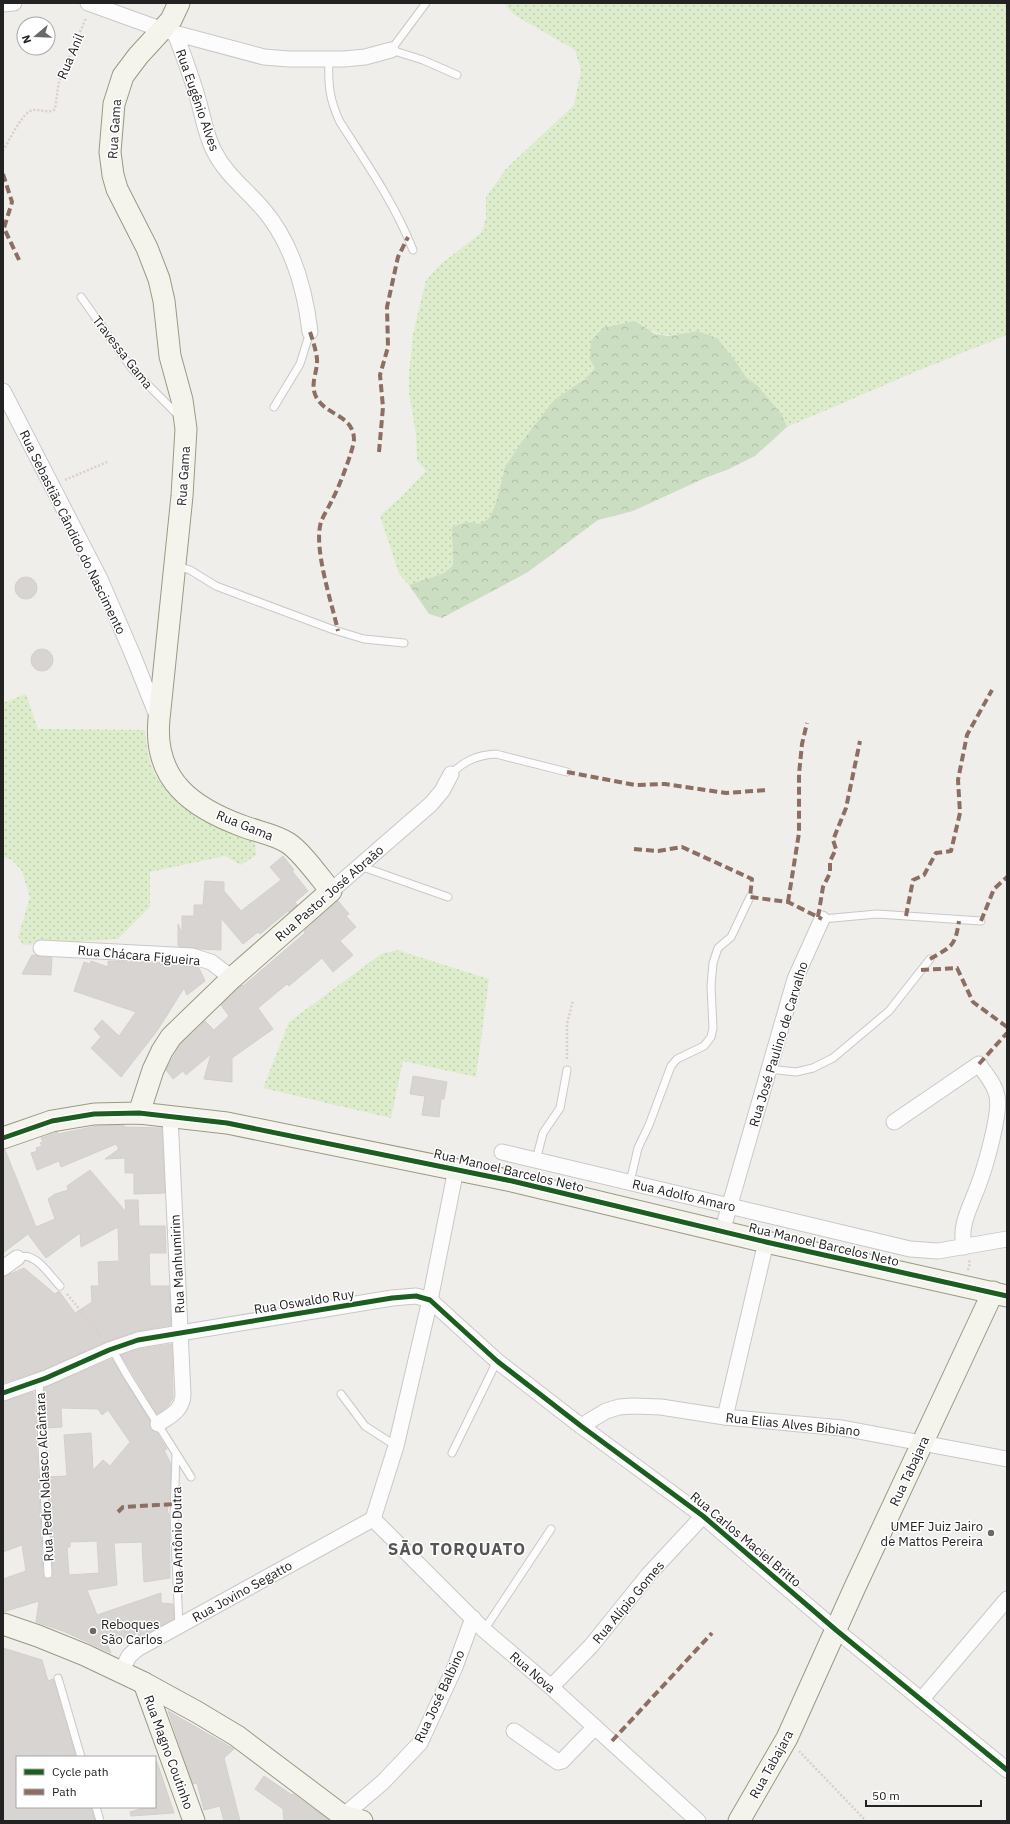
<svg xmlns="http://www.w3.org/2000/svg" width="1010" height="1824" font-family="'IBM Plex Sans',sans-serif">
  <defs>
    <pattern id="grass-dots" width="8" height="8" patternUnits="userSpaceOnUse"><rect width="8" height="8" fill="#ddeccb"/><path d="M2 2h.1M6 6h.1" fill="none" stroke="#bdcaae" stroke-width="1.8" stroke-linecap="round"/></pattern>
    <pattern id="forest-crowns" width="20" height="18" patternUnits="userSpaceOnUse"><rect width="20" height="18" fill="#cbdec1"/><path d="M2 6a3 3 0 1 1 6 0M12 15a3 3 0 1 1 6 0" fill="none" stroke="#aebea6"/></pattern>
  </defs>
  <rect width="100%" height="100%" fill="#f0eeeb"/>
  <g fill="url(#grass-dots)">
    <path d="M504,3h503v332l-92,37 -128,55 -5,-12 -24,-29 -12,-9 -10,-15 -39,-31c-32,5 -34,8 -62,-10l-50,58 -31,21 -34,44 -15,23 -10,39 -6,12 -8,7 -15,-3 -14,5 1,38 -9,8 -35,12 -10,-11 -19,-58 21,-19 25,-26 -9,-11 -1,-25 -7,-43v-18l4,-40 13,-54 15,-16 40,-31 5,-14v-22l20,-28 68,-64 7,-35 -6,-20 -62,-36z"/>
    <path d="M26,694l12,35 107,1c1,14 3,29 9,42 18,38 63,58 101,70l1,13 -15,10 -16,-9 -75,16v35l-32,32 -95,6 -5,-8 12,-40 -8,-26 -10,-11 -9,-3v-154z"/>
    <polygon points="397,950 489,979 476,1077 403,1061 391,1118 263,1088 289,1022 381,954"/>
  </g>
  <polygon fill="url(#forest-crowns)" points="635,321 655,334 668,336 697,331 717,338 736,362 746,377 758,386 782,415 787,427 755,456 729,469 705,478 633,511 598,520 528,572 442,618 429,614 409,585 444,573 453,565 452,527 466,522 481,524 489,518 495,506 505,467 520,444 554,400 585,379 595,368 590,359 591,341 603,328"/>
  <g fill="#d7d4d2" stroke="#d3d0cc" fill-rule="evenodd">
    <circle cx="26" cy="588" r="11"/>
    <circle cx="42" cy="660" r="11"/>
    <polygon points="283,856 294,870 292,871 308,891 295,902 297,905 289,912 288,911 260,934 258,932 243,944 221,918 221,950 201,949 178,946 178,924 182,933 182,916 194,916 194,905 203,905 205,881 224,882 224,891 241,911 281,880 270,867"/>
    <polygon points="338,901 349,914 346,916 356,927 340,941 353,955 333,972 322,958 289,986 287,984 258,1008 273,1029 232,1058 232,1082 204,1079 211,1054 186,1075 183,1071 173,1079 166,1070 180,1045 205,1021 214,1030 229,1016 221,1005 242,985 243,986 305,933 304,931"/>
    <polygon points="32,955 52,958 51,975 22,974"/>
    <polygon points="91,961 108,967 108,961 190,965 199,968 205,981 187,995 184,988 157,1031 121,1077 91,1048 101,1037 94,1029 102,1020 119,1036 136,1012 74,991 84,962 90,964"/>
    <polygon points="413,1076 447,1082 444,1099 441,1099 439,1117 422,1115 425,1096 410,1094"/>
    <polygon points="124,1125 124,1127 162,1128 165,1193 134,1194 134,1173 125,1173 125,1158 105,1159 119,1149 116,1144 61,1167 59,1161 37,1170 31,1153 37,1151 36,1148 42,1146 40,1143 43,1142 41,1138 55,1133 57,1132 58,1134 97,1126"/>
    <polygon points="3,1150 5,1150 36,1227 55,1219 48,1199 55,1194 68,1190 67,1186 90,1170 126,1212 125,1200 138,1200 139,1226 165,1226 166,1253 149,1253 150,1286 169,1286 171,1325 137,1331 106,1342 43,1370 3,1383 3,1277 24,1268 55,1294 59,1291 75,1313 92,1302 91,1286 99,1286 98,1262 119,1261 118,1227 81,1247 80,1233 46,1258 28,1234 3,1253"/>
    <polygon points="172,1344 173,1398 168,1406 157,1414 121,1355 140,1349"/>
    <path d="M112,1359l38,62v8l7,4 10,16 -3,1 7,14 -1,30 -3,19h2l1,65 -26,4 -2,-40 -28,1 3,42 -30,5 10,25 64,-22v10l12,1 1,15 -35,18 -1,-4 -31,11 4,9 -48,-22 -27,-9 3,-21 -36,11v-33l23,-8 -4,-26 -19,7v-150l31,-10 9,182 2,4 4,1 4,-5 -5,-97 19,-1 -3,-41 27,-2 2,37 10,-10 7,6 20,-24 -22,-32 -6,5 -4,-6 -37,-1 1,19 -16,1 -2,-40zM97,1541l2,32 -30,2 -2,-28h3v-5z"/>
    <polygon points="3,1648 42,1660 48,1681 53,1679 76,1757 17,1757 17,1807 91,1807 95,1821 3,1821"/>
    <polygon points="168,1711 234,1749 224,1758 240,1821 224,1821 220,1806 204,1810 197,1783 193,1784"/>
    <polygon points="155,1762 157,1762 174,1813 131,1816 130,1812 146,1807 155,1807"/>
    <polygon points="264,1776 292,1795 293,1794 330,1821 284,1821 283,1809 255,1789"/>
  </g>
  <g fill="none" stroke-linecap="round" stroke-linejoin="round">
    <defs>
      <g id="lane">
        <polyline points="426,3 391,50 423,60 457,75"/>
        <path d="M329,59c-1,25 0,40 11,63 27,42 55,82 73,128"/>
        <polyline points="81,297 133,370 180,417"/>
        <polyline points="274,407 300,364 310,332"/>
        <polyline points="177,566 190,570 216,586 334,630 364,639 404,643"/>
        <path d="M451,774c13,-13 26,-19 45,-20l71,18"/>
        <polyline points="360,866 448,897"/>
        <polyline points="822,919 877,914 981,921"/>
        <polyline points="769,1069 796,1072 813,1068 833,1058 889,1011 930,959"/>
        <polyline points="536,1160 543,1133 560,1108 567,1070"/>
        <polyline points="630,1182 638,1148 649,1125 671,1066 677,1059 704,1046 711,1037 713,1028 711,986 713,963 718,948 731,937 750,897"/>
        <path d="M17,1258c17,-9 33,18 43,28"/>
        <polyline points="112,1349 128,1377 191,1477"/>
        <polyline points="39,1381 48,1574"/>
        <polyline points="341,1394 365,1426 396,1446"/>
        <polyline points="452,1453 497,1361"/>
        <polyline points="176,1454 174,1515 179,1626"/>
        <polyline points="484,1630 551,1529"/>
        <polyline points="58,1678 81,1757"/>
        <polyline points="96,1807 100,1821"/>
      </g>
      <g id="street">
        <polyline points="88,3 163,30 264,57 289,59 344,59 365,57 391,50"/>
        <polyline points="3,4 14,3"/>
        <path d="M175,33c8,21 16,42 22,63 6,19 8,38 17,55 12,24 32,38 49,58 29,34 42,80 47,123"/>
        <polyline points="3,391 100,579 132,653 158,718"/>
        <polyline points="331,891 431,804 442,791 451,774"/>
        <polyline points="41,948 192,956 211,962 232,978"/>
        <path d="M894,1122l85,-58c6,10 16,20 18,32 4,17 -12,72 -19,90 -7,20 -19,38 -14,61"/>
        <polyline points="502,1152 910,1249 938,1251 1007,1239"/>
        <polyline points="722,1232 795,979 822,919"/>
        <polyline points="3,1268 17,1258"/>
        <polyline points="3,1393 46,1378 109,1350 138,1340 392,1298 416,1296 430,1300 497,1361 581,1426 703,1516 836,1630 1007,1770"/>
        <polyline points="725,1417 766,1242"/>
        <path d="M158,1424c12,-8 24,-13 25,-29l-13,-280"/>
        <polyline points="581,1426 606,1411 619,1407 633,1406 661,1407 725,1417 842,1428 1007,1459"/>
        <polyline points="373,1519 484,1630 551,1687 698,1821"/>
        <polyline points="373,1519 396,1446 430,1300 456,1169"/>
        <polyline points="121,1672 129,1656 137,1649 373,1519"/>
        <polyline points="551,1687 591,1646 649,1574 703,1516"/>
        <polyline points="921,1700 1007,1599"/>
        <polyline points="514,1731 558,1762 562,1761 595,1727"/>
        <polyline points="343,1816 383,1782 420,1743 455,1667 473,1618"/>
      </g>
      <g id="secondary">
        <path d="M139,1113l14,-43 9,-19 9,-14 61,-59 99,-87c-11,-13 -29,-39 -43,-48 -12,-8 -29,-11 -43,-16 -53,-19 -92,-47 -86,-108l23,-223 4,-67 -4,-29 -12,-44 -6,-55 -5,-22 -12,-31 -30,-59 -4,-14 -3,-23 4,-48 9,-28 15,-20 33,-36 8,-17"/>
        <polyline points="3,1138 52,1121 94,1114 139,1113 227,1123 512,1181 766,1242 1007,1296"/>
        <polyline points="3,1624 38,1636 85,1655 144,1683 197,1712 237,1736 343,1816 362,1821"/>
        <polyline points="144,1683 194,1821"/>
        <polyline points="739,1821 787,1738 855,1587 993,1292"/>
      </g>
    </defs>
    <use href="#lane" stroke="#c9c8c7" stroke-width="9"/>
    <use href="#street" stroke="#c9c8c7" stroke-width="17"/>
    <use href="#secondary" stroke="#999a82" stroke-width="23"/>
    <g stroke="#dccecd" stroke-width="2.5" stroke-dasharray="2 2" stroke-linecap="butt">
      <path d="M3,151c6,-10 19,-39 30,-41 8,-1 16,4 22,-1l4,-28 27,-63"/>
      <polyline points="65,480 107,462"/>
      <polyline points="567,1059 567,1024 573,1000"/>
      <polyline points="968,1270 970,1263 969,1260"/>
      <polyline points="67,1294 102,1337"/>
      <polyline points="799,1751 866,1821"/>
    </g>
    <use href="#lane" stroke="#fdfcfc" stroke-width="7"/>
    <use href="#street" stroke="#fdfcfc" stroke-width="15"/>
    <use href="#secondary" stroke="#f4f4ed" stroke-width="21"/>
    <g stroke="#8d6e63" stroke-width="4" stroke-dasharray="8 4" stroke-linecap="butt">
      <polyline points="3,174 12,202 4,228 20,262"/>
      <path d="M310,332c3,9 6,18 7,27 1,14 -9,27 1,41 11,16 36,16 36,40 -1,11 -16,50 -22,60 -3,7 -8,14 -11,22 -8,26 11,81 17,109"/>
      <polyline points="379,452 383,407 380,375 388,347 387,307 398,257 408,237"/>
      <polyline points="567,772 635,785 665,784 726,793 767,790"/>
      <polyline points="634,849 658,851 682,847 752,879 750,897 788,902 822,919"/>
      <polyline points="788,902 799,833 799,774 802,744 807,723"/>
      <polyline points="906,916 913,880 924,875 936,853 951,851 960,813 958,780 967,735 992,690"/>
      <polyline points="818,917 823,887 830,873 830,861 836,849 833,840 846,808 860,741"/>
      <polyline points="981,921 994,889 1007,877"/>
      <path d="M930,959c22,-13 25,-12 29,-38"/>
      <polyline points="921,970 957,968 973,1002 1007,1027"/>
      <polyline points="979,1064 1007,1033"/>
      <polyline points="118,1512 123,1507 175,1504"/>
      <polyline points="612,1741 712,1633"/>
    </g>
    <defs>
      <g id="cycleway">
        <polyline points="3,1138 52,1121 94,1114 139,1113 227,1123 512,1181 766,1242 1007,1296"/>
        <polyline points="3,1393 46,1378 109,1350 138,1340 392,1298 416,1296 430,1300 497,1361 581,1426 703,1516 836,1630 1007,1770"/>
      </g>
    </defs>
    <use href="#cycleway" stroke="#fff" stroke-width="8"/>
    <use href="#cycleway" stroke="#1b5e20" stroke-width="5"/>
  </g>
  <g fill="#6a6968" stroke="#fff" stroke-width="1.5">
    <circle cx="991" cy="1533" r="4"/>
    <circle cx="93" cy="1631" r="4"/>
  </g>
  <g text-anchor="middle" stroke-width="3" stroke-linejoin="round" paint-order="stroke">
    <g font-size="13" fill="#222" stroke="#fff">
      <text transform="translate(70 56) rotate(-67)" y="5">Rua Anil</text>
      <text transform="translate(198 100) rotate(71)" y="5">Rua Eugênio Alves</text>
      <text transform="translate(114 129) rotate(-86)" y="5">Rua Gama</text>
      <text transform="translate(123 352) rotate(52)" y="5">Travessa Gama</text>
      <text transform="translate(183 476) rotate(-86)" y="5">Rua Gama</text>
      <text transform="translate(73 532) rotate(64)" y="5">Rua Sebastião Cândido do Nascimento</text>
      <text transform="translate(245 825) rotate(22)" y="5">Rua Gama</text>
      <text transform="translate(329 893) rotate(-41)" y="5">Rua Pastor José Abraão</text>
      <text transform="translate(139 955) rotate(5)" y="5">Rua Chácara Figueira</text>
      <text transform="translate(778 1044) rotate(-73)" y="5">Rua José Paulino de Carvalho</text>
      <text transform="translate(509 1170) rotate(13)" y="5">Rua Manoel Barcelos Neto</text>
      <text transform="translate(684 1195) rotate(13)" y="5">Rua Adolfo Amaro</text>
      <text transform="translate(824 1244) rotate(13)" y="5">Rua Manoel Barcelos Neto</text>
      <text transform="translate(177 1264) rotate(-93)" y="5">Rua Manhumirim</text>
      <text transform="translate(304 1301) rotate(-9)" y="5">Rua Oswaldo Ruy</text>
      <text transform="translate(793 1424) rotate(6)" y="5">Rua Elias Alves Bibiano</text>
      <text transform="translate(909 1471) rotate(-65)" y="5">Rua Tabajara</text>
      <text transform="translate(44 1477) rotate(-93)" y="5">Rua Pedro Nolasco Alcântara</text>
      <text transform="translate(746 1539) rotate(40)" y="5">Rua Carlos Maciel Britto</text>
      <text transform="translate(177 1540) rotate(-91)" y="5">Rua Antônio Dutra</text>
      <text transform="translate(242 1591) rotate(-29)" y="5">Rua Jovino Segatto</text>
      <text transform="translate(628 1602) rotate(-50)" y="5">Rua Alípio Gomes</text>
      <text transform="translate(533 1672) rotate(41)" y="5">Rua Nova</text>
      <text transform="translate(439 1696) rotate(-65)" y="5">Rua José Balbino</text>
      <text transform="translate(169 1752) rotate(70)" y="5">Rua Magno Coutinho</text>
      <text transform="translate(771 1764) rotate(-61)" y="5">Rua Tabajara</text>
    </g>
    <g font-size="13" fill="#222" stroke="#fff" text-anchor="end">
      <text x="983" y="1531">UMEF Juiz Jairo<tspan x="983" dy="15">de Mattos Pereira</tspan></text>
      <text x="101" y="1629" text-anchor="start">Reboques<tspan x="101" dy="15">São Carlos</tspan></text>
    </g>
    <g font-size="17" font-weight="bold" letter-spacing="1" fill="#555" stroke="#fff">
      <text x="457" y="1555">SÃO TORQUATO</text>
    </g>
  </g>
  <rect width="1010" height="1824" fill="none" stroke="#222222" stroke-width="8"/>
  <rect x="16" y="1756" width="140" height="52" fill="#ffffff" stroke="#a7a7a7"/>
  <rect x="24" y="1769" width="20" height="6" fill="#1b5e20" stroke="#a7a7a7"/>
  <text x="52" y="1776" font-size="12" fill="#222222">Cycle path</text>
  <rect x="24" y="1789" width="20" height="6" fill="#8d6e63" stroke="#a7a7a7"/>
  <text x="52" y="1796" font-size="12" fill="#222222">Path</text>
  <g transform="translate(36 36) rotate(251)"><circle r="19" fill="#ffffff" stroke="#a7a7a7"/>
  <path d="M0-3L7 15L0 10L-7 15Z" fill="#6a6968"/>
  <text y="-6" font-size="11" font-weight="bold" text-anchor="middle" fill="#222222">N</text>
  </g>
  <path d="M866 1800v6h115v-6" fill="none" stroke="#222222" stroke-width="2"/>
  <text x="872" y="1800" font-size="12" fill="#222222" stroke="#ffffff" stroke-width="3" paint-order="stroke">50 m</text>
</svg>
